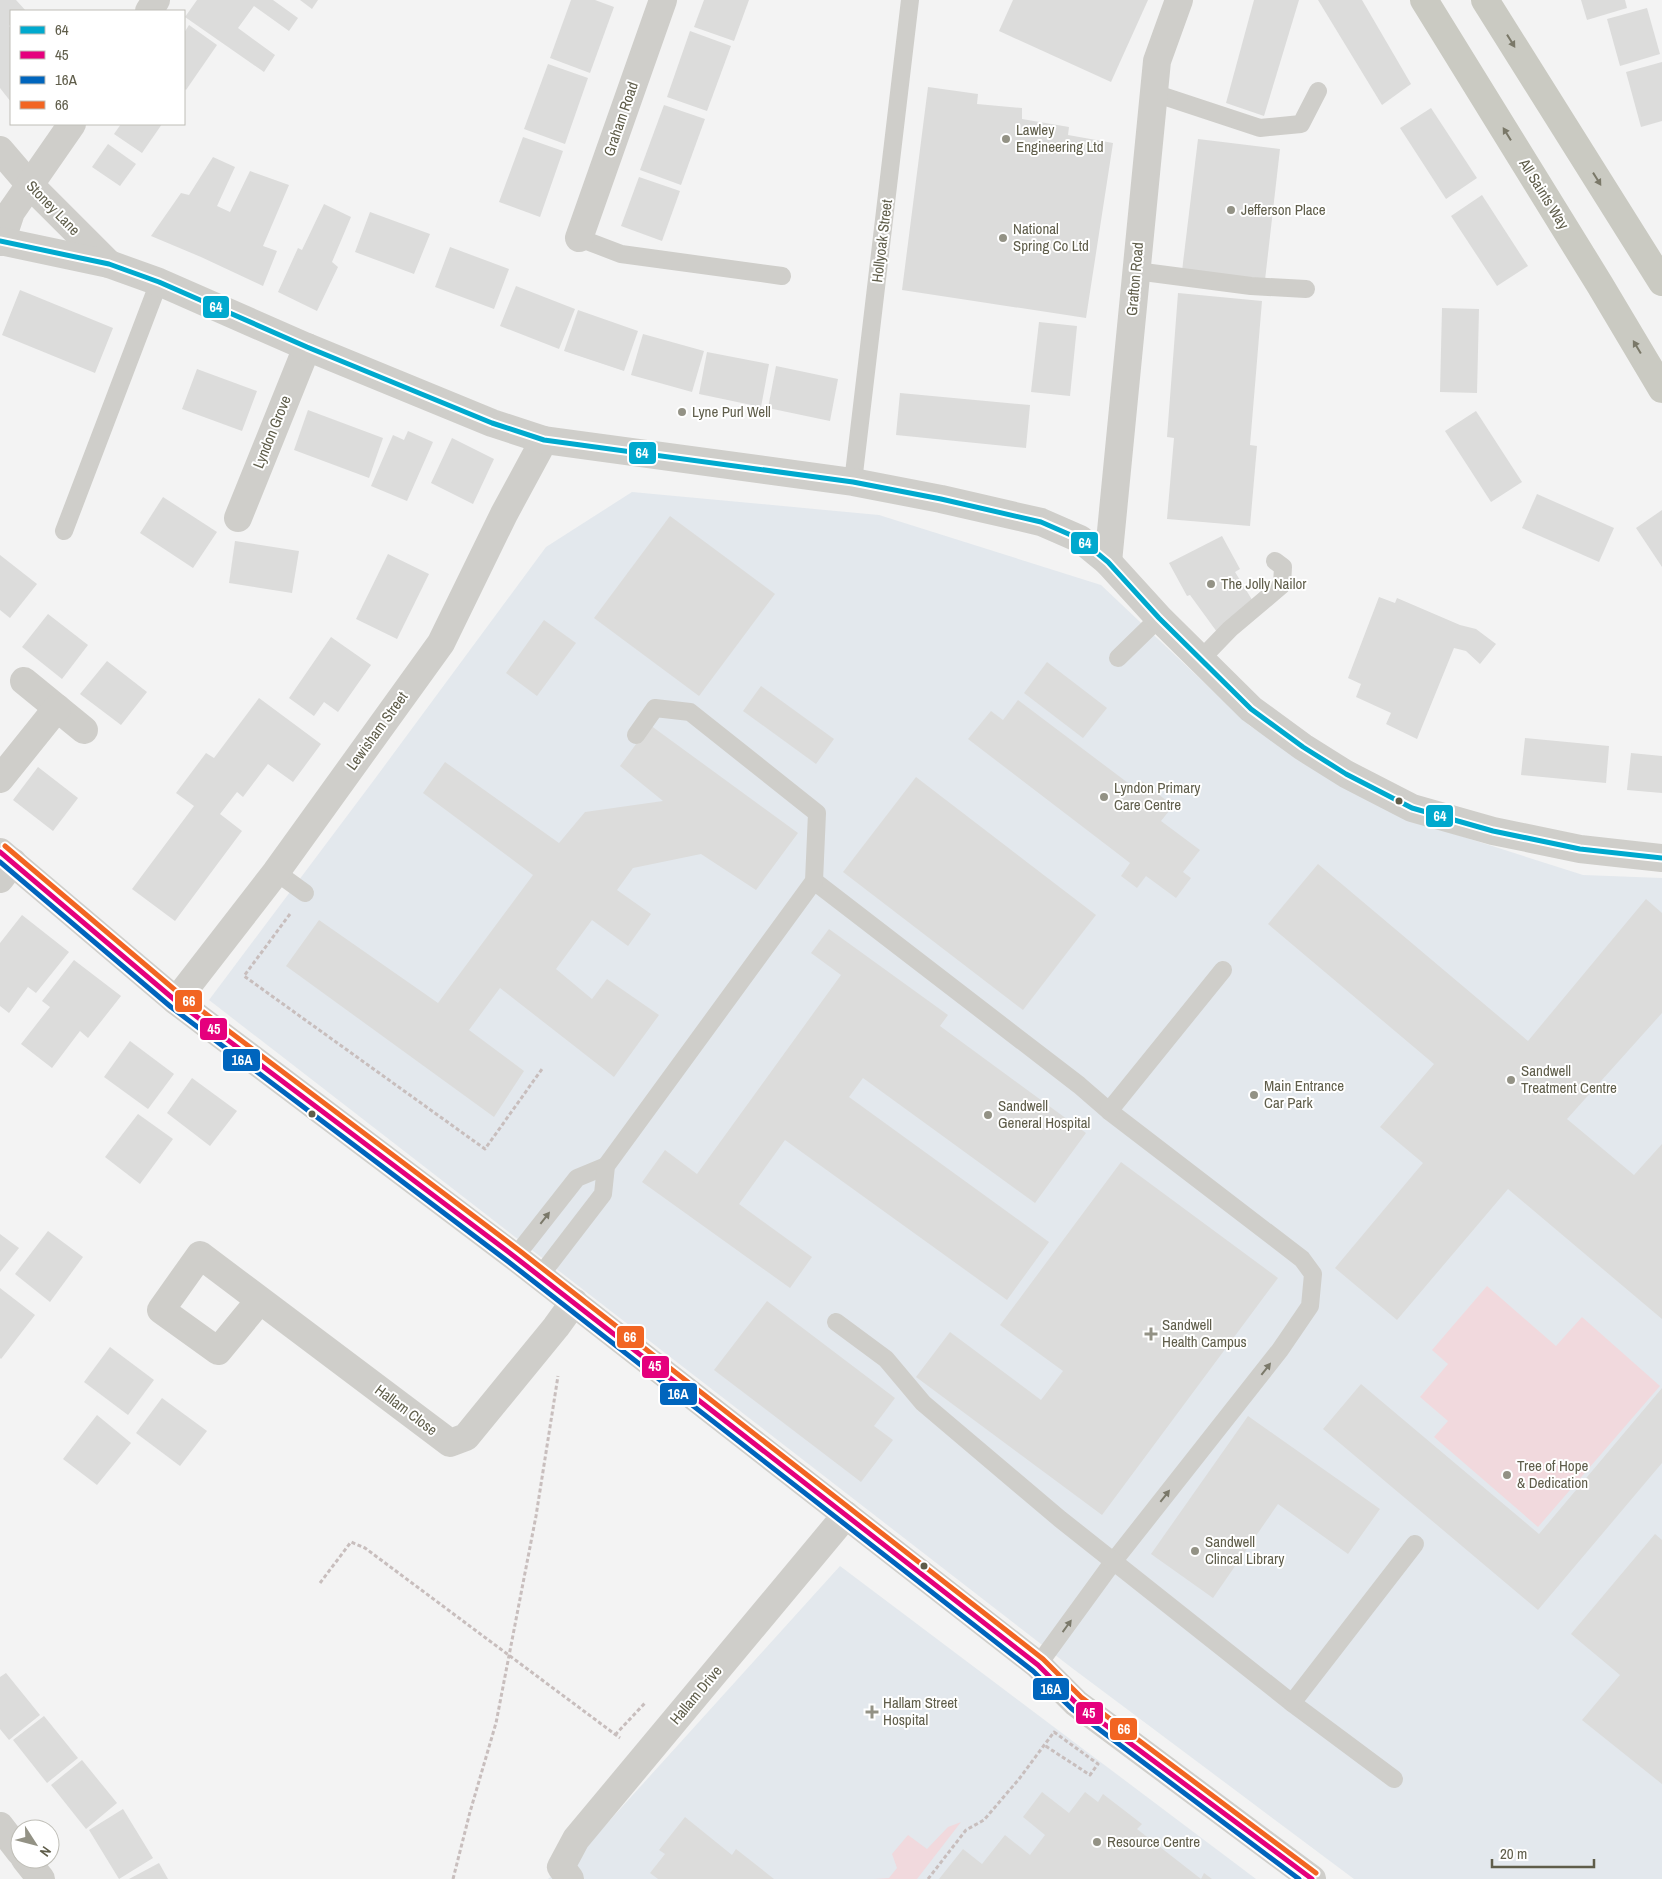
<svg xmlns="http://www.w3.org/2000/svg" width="1662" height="1879" font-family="'Archivo Narrow',sans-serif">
  <rect width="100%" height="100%" fill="#f3f3f3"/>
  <g fill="#e3e8ed">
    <polygon points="632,492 879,515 1101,585 1250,726 1401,817 1583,875 1662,878 1662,1879 1354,1879 1072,1668 209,1000 374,780 546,547"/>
    <polygon points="840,1566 1256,1879 548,1879 583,1850"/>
  </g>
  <g fill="#f1d9dd">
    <polygon points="1487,1286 1556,1346 1582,1317 1660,1386 1538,1527 1434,1437 1448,1421 1420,1397 1448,1364 1432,1350"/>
    <polygon points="961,1822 917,1879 874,1879 889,1878 897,1868 892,1854 908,1835 927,1849 948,1827"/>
  </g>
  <g fill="#dcdcdb">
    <polygon points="0,0 16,0 26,11 11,11 11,24 9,26 11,29 11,102 0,88"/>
    <polygon points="197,0 273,0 298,18 289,31 254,6 238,28 275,55 264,72 185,17"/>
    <polygon points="300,0 318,0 312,9"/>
    <polygon points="571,0 595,0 614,7 590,73 550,58"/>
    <polygon points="704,0 749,0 734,41 694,27"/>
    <polygon points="1013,0 1148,0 1111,82 999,31"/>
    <polygon points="1254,0 1299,0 1264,116 1226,103"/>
    <polygon points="1318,0 1362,0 1411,84 1382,105"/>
    <polygon points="1581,0 1625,0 1627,8 1587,20"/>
    <polygon points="1647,8 1660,54 1620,66 1607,19"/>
    <polygon points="189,25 217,45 186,90 184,88 184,33"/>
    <polygon points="690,31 731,46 707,111 667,97"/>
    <polygon points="1662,62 1662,121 1641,127 1626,72"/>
    <polygon points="548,64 588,78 565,144 524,129"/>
    <polygon points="928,87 978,94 977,104 1022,108 1022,119 1069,127 1068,135 1113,143 1086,318 902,290"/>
    <polygon points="664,105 705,119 681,185 640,170"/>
    <polygon points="1431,108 1477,178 1446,199 1400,128"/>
    <polygon points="121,124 162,124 142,153 114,134"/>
    <polygon points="523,137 563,151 540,217 499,202"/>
    <polygon points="1198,139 1280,149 1265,280 1182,271"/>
    <polygon points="108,144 136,164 120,186 92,167"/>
    <polygon points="213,157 235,167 217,206 230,212 250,171 289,185 263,246 277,251 263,286 201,257 151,236 181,193 189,195"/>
    <polygon points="639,177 680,191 662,241 621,226"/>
    <polygon points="1482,195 1528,266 1497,286 1451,216"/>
    <polygon points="324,204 351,217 332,262 338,267 317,311 278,292 298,248 302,250"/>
    <polygon points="370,212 430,234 414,274 355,252"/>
    <polygon points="450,247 509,269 494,309 435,287"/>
    <polygon points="516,286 575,309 559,349 500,326"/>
    <polygon points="20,290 113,328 95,373 2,335"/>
    <polygon points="1178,293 1262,301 1250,445 1257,446 1250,526 1167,519 1174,438 1167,437"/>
    <polygon points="1442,308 1479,309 1477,393 1440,392"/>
    <polygon points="578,310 638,331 624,371 564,351"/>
    <polygon points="1039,322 1077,326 1070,396 1031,392"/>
    <polygon points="643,334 704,351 692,392 631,375"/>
    <polygon points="707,352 769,364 761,407 699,394"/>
    <polygon points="776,366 838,379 830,421 768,408"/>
    <polygon points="197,369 257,391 242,431 182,409"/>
    <polygon points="900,393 1030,405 1026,448 896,435"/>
    <polygon points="308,410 383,438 369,478 294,450"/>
    <polygon points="1476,411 1522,482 1491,502 1445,431"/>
    <polygon points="408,431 433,442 407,501 371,486 393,435 404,440"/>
    <polygon points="452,438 494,459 473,504 431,483"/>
    <polygon points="1537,494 1614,528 1599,562 1522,528"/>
    <polygon points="163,497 217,532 193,568 140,533"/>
    <polygon points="1662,510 1662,567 1636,528"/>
    <polygon points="670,516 775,594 699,696 594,618"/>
    <polygon points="1222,536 1240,569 1235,572 1254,603 1217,632 1190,595 1187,596 1169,563"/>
    <polygon points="235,541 299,551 292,593 229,583"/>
    <polygon points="388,554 429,574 397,639 356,619"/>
    <polygon points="0,555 37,584 10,618 0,610"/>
    <polygon points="1379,597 1395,603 1397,598 1460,625 1476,629 1496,644 1480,664 1466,651 1454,648 1417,739 1386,724 1391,713 1356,697 1361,684 1348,678"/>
    <polygon points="48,614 88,645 62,679 22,647"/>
    <polygon points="544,620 576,643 537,696 506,673"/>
    <polygon points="331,637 371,665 338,712 324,702 314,716 289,698"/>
    <polygon points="107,661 147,692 121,725 80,694"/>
    <polygon points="1047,662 1107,708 1083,738 1024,693"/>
    <polygon points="761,686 834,739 816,764 743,711"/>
    <polygon points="259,698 321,744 293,782 268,764 243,797 237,792 220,814 242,831 175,921 132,889 194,806 176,793 206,753 214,758"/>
    <polygon points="1018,700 1136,789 1142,781 1173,806 1161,821 1200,850 1183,872 1191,878 1176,898 1146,876 1137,888 1121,876 1130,863 968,739 991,711 1003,720"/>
    <polygon points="650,725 798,833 756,890 701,854 633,868 617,890 651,914 628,946 592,920 556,969 592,999 607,979 659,1015 614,1077 500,988 469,1030 524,1071 494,1117 286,966 319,920 438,1003 533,875 423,793 445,762 559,843 585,812 663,801 620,766"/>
    <polygon points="1525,738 1609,746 1606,783 1521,775"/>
    <polygon points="1631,753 1662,756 1662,793 1627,790"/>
    <polygon points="38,767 78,798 53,831 13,800"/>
    <polygon points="916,777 1096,915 1023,1010 843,872"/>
    <polygon points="1318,864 1528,1041 1646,899 1662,913 1662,1013 1567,1119 1634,1175 1662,1144 1662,1319 1508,1189 1397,1320 1335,1268 1423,1163 1380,1127 1434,1064 1268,924"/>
    <polygon points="22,915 69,952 36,993 28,987 9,1013 0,1006 0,943"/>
    <polygon points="829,929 948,1015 940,1026 1086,1133 1035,1203 863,1078 849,1097 1049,1242 1007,1300 785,1140 739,1204 812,1257 790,1288 642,1182 665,1150 697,1174 841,975 811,953"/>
    <polygon points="74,960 121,996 88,1038 80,1031 52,1068 21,1044 50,1007 42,1001"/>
    <polygon points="130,1041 174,1074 148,1109 104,1077"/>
    <polygon points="192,1078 237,1111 210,1146 167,1113"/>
    <polygon points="138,1114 173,1139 140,1184 105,1157"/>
    <polygon points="1121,1162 1278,1278 1102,1515 916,1377 950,1332 1041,1400 1063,1371 1000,1325"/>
    <polygon points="48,1231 83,1257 50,1302 15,1274"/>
    <polygon points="0,1234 19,1248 0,1272"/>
    <polygon points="0,1288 35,1315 1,1359 0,1358"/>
    <polygon points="767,1301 895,1398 874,1426 893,1440 861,1482 714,1370"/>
    <polygon points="110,1347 154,1380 128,1415 84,1382"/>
    <polygon points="1361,1384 1539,1534 1662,1388 1662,1463 1538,1610 1323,1429"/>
    <polygon points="162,1398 207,1431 180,1466 136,1433"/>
    <polygon points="97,1415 131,1443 97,1485 63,1459"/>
    <polygon points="1248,1416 1380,1509 1348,1554 1278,1504 1213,1598 1151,1554"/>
    <polygon points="1655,1534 1662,1540 1662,1784 1582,1720 1620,1675 1571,1634"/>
    <polygon points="6,1673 40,1715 9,1740 0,1729 0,1677"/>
    <polygon points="44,1716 78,1758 47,1783 13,1740"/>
    <polygon points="82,1760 117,1803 86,1829 51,1785"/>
    <polygon points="1042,1792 1069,1813 1085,1792 1098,1802 1103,1794 1142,1824 1137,1829 1201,1879 1204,1873 1212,1879 939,1879 963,1849 982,1864 1005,1835 1030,1855 1045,1835 1023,1817"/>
    <polygon points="123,1809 153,1858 119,1879 89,1830"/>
    <polygon points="685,1817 732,1855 736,1849 774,1879 658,1879 650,1873 665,1854 659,1850"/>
    <polygon points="159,1863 168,1879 129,1879"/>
  </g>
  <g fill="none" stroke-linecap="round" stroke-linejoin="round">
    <g stroke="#c8bebd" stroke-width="3" stroke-dasharray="4 2.5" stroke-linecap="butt">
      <polyline points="290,914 244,976 485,1149 542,1069"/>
      <polyline points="320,1583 351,1542 365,1548 620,1738"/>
      <polyline points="615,1735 645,1703"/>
      <polyline points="453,1879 470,1812 496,1723 536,1516 558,1376"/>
      <polyline points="928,1879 966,1830 984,1820 1019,1779 1054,1732 1098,1764 1090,1775 1044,1745"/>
    </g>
    <g stroke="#cfceca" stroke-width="18">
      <polyline points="1154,93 1260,128 1301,124 1318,91"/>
      <polyline points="579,238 621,254 782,276"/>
      <polyline points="1136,271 1251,286 1306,289"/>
      <polyline points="853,482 910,0"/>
      <polyline points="64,531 159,282"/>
      <polyline points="1118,658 1159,618"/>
      <polyline points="1200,660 1230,629 1282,585 1283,567 1275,561"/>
      <polyline points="276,872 305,893"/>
      <polyline points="814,881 1079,1085 1109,1111 1302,1259 1313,1274 1310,1306 1280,1350 1113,1562 1038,1665"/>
      <polyline points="1109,1111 1223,970"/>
      <polyline points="515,1257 577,1178 606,1166"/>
      <polyline points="540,1276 603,1194 606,1166 814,881 817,813 690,712 655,708 636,735"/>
      <polyline points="836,1322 886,1359 923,1403 1060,1519 1292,1703 1394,1779"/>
      <polyline points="1292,1703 1415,1544"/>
    </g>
    <g stroke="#cfceca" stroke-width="28">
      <polyline points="149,11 156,0"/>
      <polyline points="0,150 30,185 109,264"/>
      <polyline points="579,238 663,0"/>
      <polyline points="1,242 11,212 72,124"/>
      <polyline points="238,518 307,347"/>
      <polyline points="1108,562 1157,61 1179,0"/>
      <polyline points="24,681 84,730"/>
      <polyline points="0,779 57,708"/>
      <polyline points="0,879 13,862"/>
      <polyline points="176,1001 276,872 441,643 504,514 544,440"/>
      <polyline points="260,1300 218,1351 161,1310 200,1255 450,1443 466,1437 556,1327 574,1302"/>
      <polyline points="0,1826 20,1852"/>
      <polyline points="25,1859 41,1879"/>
      <polyline points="570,1879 561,1867 576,1839 846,1515"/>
    </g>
    <g stroke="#cfceca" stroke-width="28">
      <polyline points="0,241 109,264 159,282 307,347 492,423 544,440 853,482 941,499 1041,522 1080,539 1108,562 1159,618 1251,709 1303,747 1346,774 1412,808 1493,831 1580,849 1662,858"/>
      <polyline points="0,852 176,1001 515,1257 1038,1665 1076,1703 1312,1879"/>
    </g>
    <g stroke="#cacac2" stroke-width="28">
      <polyline points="1424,0 1600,285 1662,389"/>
      <polyline points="1485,0 1662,282"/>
    </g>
    <defs>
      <polyline id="bus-1" points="0,241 109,264 159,282 307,347 492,423 544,440 853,482 941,499 1041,522 1080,539 1108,562 1159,618 1251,709 1303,747 1346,774 1412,808 1493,831 1580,849 1662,858"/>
      <polyline id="bus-2" points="0,852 176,1001 515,1257 1038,1665 1076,1703 1312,1879"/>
      <polyline id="bus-3" points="0,862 171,1007 510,1263 1033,1671 1072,1709 1299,1879"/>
      <polyline id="bus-4" points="5,846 181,995 520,1251 1043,1659 1081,1697 1316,1873"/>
    </defs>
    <use href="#bus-1" stroke="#fff" stroke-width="9"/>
    <use href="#bus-2" stroke="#fff" stroke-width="9"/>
    <use href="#bus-3" stroke="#fff" stroke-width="9"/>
    <use href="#bus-4" stroke="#fff" stroke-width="9"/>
    <use href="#bus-1" stroke="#00a9ce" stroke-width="5"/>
    <use href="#bus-2" stroke="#e5007d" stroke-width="5"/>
    <use href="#bus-3" stroke="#0065bd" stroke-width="5"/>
    <use href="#bus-4" stroke="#f26522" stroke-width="5"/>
  </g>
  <defs><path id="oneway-solid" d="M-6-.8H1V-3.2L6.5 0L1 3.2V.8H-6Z" transform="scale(1.25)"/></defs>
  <g fill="#7a7868">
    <use href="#oneway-solid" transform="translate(1511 41) rotate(58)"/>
    <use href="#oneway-solid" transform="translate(1507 134) rotate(-122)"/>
    <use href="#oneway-solid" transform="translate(1597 179) rotate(58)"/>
    <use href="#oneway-solid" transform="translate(1637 347) rotate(-121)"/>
  </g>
  <g fill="#7b796a">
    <use href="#oneway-solid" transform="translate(545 1218) rotate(-52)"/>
    <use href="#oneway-solid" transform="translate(1266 1369) rotate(-52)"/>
    <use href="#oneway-solid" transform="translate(1165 1496) rotate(-52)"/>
    <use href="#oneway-solid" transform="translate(1067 1626) rotate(-54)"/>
  </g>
  <g fill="#939285" stroke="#fff" stroke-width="2">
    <circle cx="1006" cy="139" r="5"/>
    <circle cx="1231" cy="210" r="5"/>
    <circle cx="1003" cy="238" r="5"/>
    <circle cx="682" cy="412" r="5"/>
    <circle cx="1211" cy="584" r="5"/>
    <circle cx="1104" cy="797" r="5"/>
    <circle cx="1511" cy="1080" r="5"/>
    <circle cx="1254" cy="1095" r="5"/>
    <circle cx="988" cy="1115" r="5"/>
    <path d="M1148.5 1326.5h5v5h5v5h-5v5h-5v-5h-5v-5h5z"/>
    <circle cx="1507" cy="1475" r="5"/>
    <circle cx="1195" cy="1551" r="5"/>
    <path d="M869.5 1704.5h5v5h5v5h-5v5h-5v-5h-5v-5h5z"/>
    <circle cx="1097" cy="1842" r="5"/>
  </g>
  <g fill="#5f5d4a" stroke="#fff" stroke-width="2">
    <circle cx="1399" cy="801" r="4.5"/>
    <circle cx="312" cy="1114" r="4.5"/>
    <circle cx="924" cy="1566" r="4.5"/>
  </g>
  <g text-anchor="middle" stroke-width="4" stroke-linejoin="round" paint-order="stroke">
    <g font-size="15" fill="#5f5d4a" stroke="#fff">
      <text transform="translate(621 119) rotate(-71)" y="5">Graham Road</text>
      <text transform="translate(1544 194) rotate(58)" y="5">All Saints Way</text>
      <text transform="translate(53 208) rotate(46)" y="5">Stoney Lane</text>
      <text transform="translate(882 241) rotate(-83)" y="5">Hollyoak Street</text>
      <text transform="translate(1135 279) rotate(-85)" y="5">Grafton Road</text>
      <text transform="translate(272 432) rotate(-68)" y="5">Lyndon Grove</text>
      <text transform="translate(377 731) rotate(-54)" y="5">Lewisham Street</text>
      <text transform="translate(406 1410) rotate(37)" y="5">Hallam Close</text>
      <text transform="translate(696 1695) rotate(-50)" y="5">Hallam Drive</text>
    </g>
    <g font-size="15" fill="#5f5d4a" stroke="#fff" text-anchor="start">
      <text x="1016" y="135">Lawley<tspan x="1016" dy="17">Engineering Ltd</tspan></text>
      <text x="1241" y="215">Jefferson Place</text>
      <text x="1013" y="234">National<tspan x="1013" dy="17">Spring Co Ltd</tspan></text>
      <text x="692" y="417">Lyne Purl Well</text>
      <text x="1221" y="589">The Jolly Nailor</text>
      <text x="1114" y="793">Lyndon Primary<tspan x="1114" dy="17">Care Centre</tspan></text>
      <text x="1521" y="1076">Sandwell<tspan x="1521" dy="17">Treatment Centre</tspan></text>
      <text x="1264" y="1091">Main Entrance<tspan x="1264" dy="17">Car Park</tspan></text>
      <text x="998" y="1111">Sandwell<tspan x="998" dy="17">General Hospital</tspan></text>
      <text x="1162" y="1330">Sandwell<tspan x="1162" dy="17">Health Campus</tspan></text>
      <text x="1517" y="1471">Tree of Hope<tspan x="1517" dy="17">&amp; Dedication</tspan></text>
      <text x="1205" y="1547">Sandwell<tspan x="1205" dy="17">Clincal Library</tspan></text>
      <text x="883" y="1708">Hallam Street<tspan x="883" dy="17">Hospital</tspan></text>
      <text x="1107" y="1847">Resource Centre</text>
    </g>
  </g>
  <g stroke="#fff" stroke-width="2">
    <rect x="202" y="295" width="28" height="24" rx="5" fill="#00a9ce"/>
    <rect x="628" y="441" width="29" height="24" rx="5" fill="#00a9ce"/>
    <rect x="1070" y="531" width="29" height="24" rx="5" fill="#00a9ce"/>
    <rect x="1425" y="804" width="29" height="24" rx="5" fill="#00a9ce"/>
    <rect x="174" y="989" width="29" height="24" rx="5" fill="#f26522"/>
    <rect x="199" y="1017" width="29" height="24" rx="5" fill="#e5007d"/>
    <rect x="222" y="1048" width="39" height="24" rx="5" fill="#0065bd"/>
    <rect x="616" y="1325" width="29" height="24" rx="5" fill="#f26522"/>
    <rect x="641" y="1355" width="29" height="24" rx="5" fill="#e5007d"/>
    <rect x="659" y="1382" width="39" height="24" rx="5" fill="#0065bd"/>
    <rect x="1032" y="1677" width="38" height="24" rx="5" fill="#0065bd"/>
    <rect x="1075" y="1701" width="29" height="24" rx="5" fill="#e5007d"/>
    <rect x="1109" y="1717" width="29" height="24" rx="5" fill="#f26522"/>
  </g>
  <g font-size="14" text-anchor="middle" font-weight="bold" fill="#fff">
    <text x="216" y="312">64</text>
    <text x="642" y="458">64</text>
    <text x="1085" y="548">64</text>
    <text x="1440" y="821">64</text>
    <text x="189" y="1006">66</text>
    <text x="214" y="1034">45</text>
    <text x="242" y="1065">16A</text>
    <text x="630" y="1342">66</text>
    <text x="655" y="1371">45</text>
    <text x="678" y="1399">16A</text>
    <text x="1051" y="1694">16A</text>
    <text x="1089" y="1718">45</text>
    <text x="1124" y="1734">66</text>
  </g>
  <rect x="10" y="10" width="175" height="115" fill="#ffffff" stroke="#bfbeb7"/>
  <rect x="20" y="26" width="25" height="8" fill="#00a9ce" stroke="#bfbeb7"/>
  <text x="55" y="35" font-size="15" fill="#5f5d4a">64</text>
  <rect x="20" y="51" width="25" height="8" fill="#e5007d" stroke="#bfbeb7"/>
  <text x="55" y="60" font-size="15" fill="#5f5d4a">45</text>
  <rect x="20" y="76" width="25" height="8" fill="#0065bd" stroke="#bfbeb7"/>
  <text x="55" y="85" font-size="15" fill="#5f5d4a">16A</text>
  <rect x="20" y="101" width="25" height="8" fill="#f26522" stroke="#bfbeb7"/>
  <text x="55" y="110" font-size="15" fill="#5f5d4a">66</text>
  <g transform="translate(35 1844) rotate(126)"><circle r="24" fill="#ffffff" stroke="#bfbeb7"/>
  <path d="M0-4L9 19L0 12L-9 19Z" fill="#939285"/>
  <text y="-8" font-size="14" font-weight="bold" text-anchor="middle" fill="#5f5d4a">N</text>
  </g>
  <path d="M1492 1859v8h102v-8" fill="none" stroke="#5f5d4a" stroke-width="2.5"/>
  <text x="1500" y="1859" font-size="15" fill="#5f5d4a" stroke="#ffffff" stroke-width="4" paint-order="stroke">20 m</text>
</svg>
